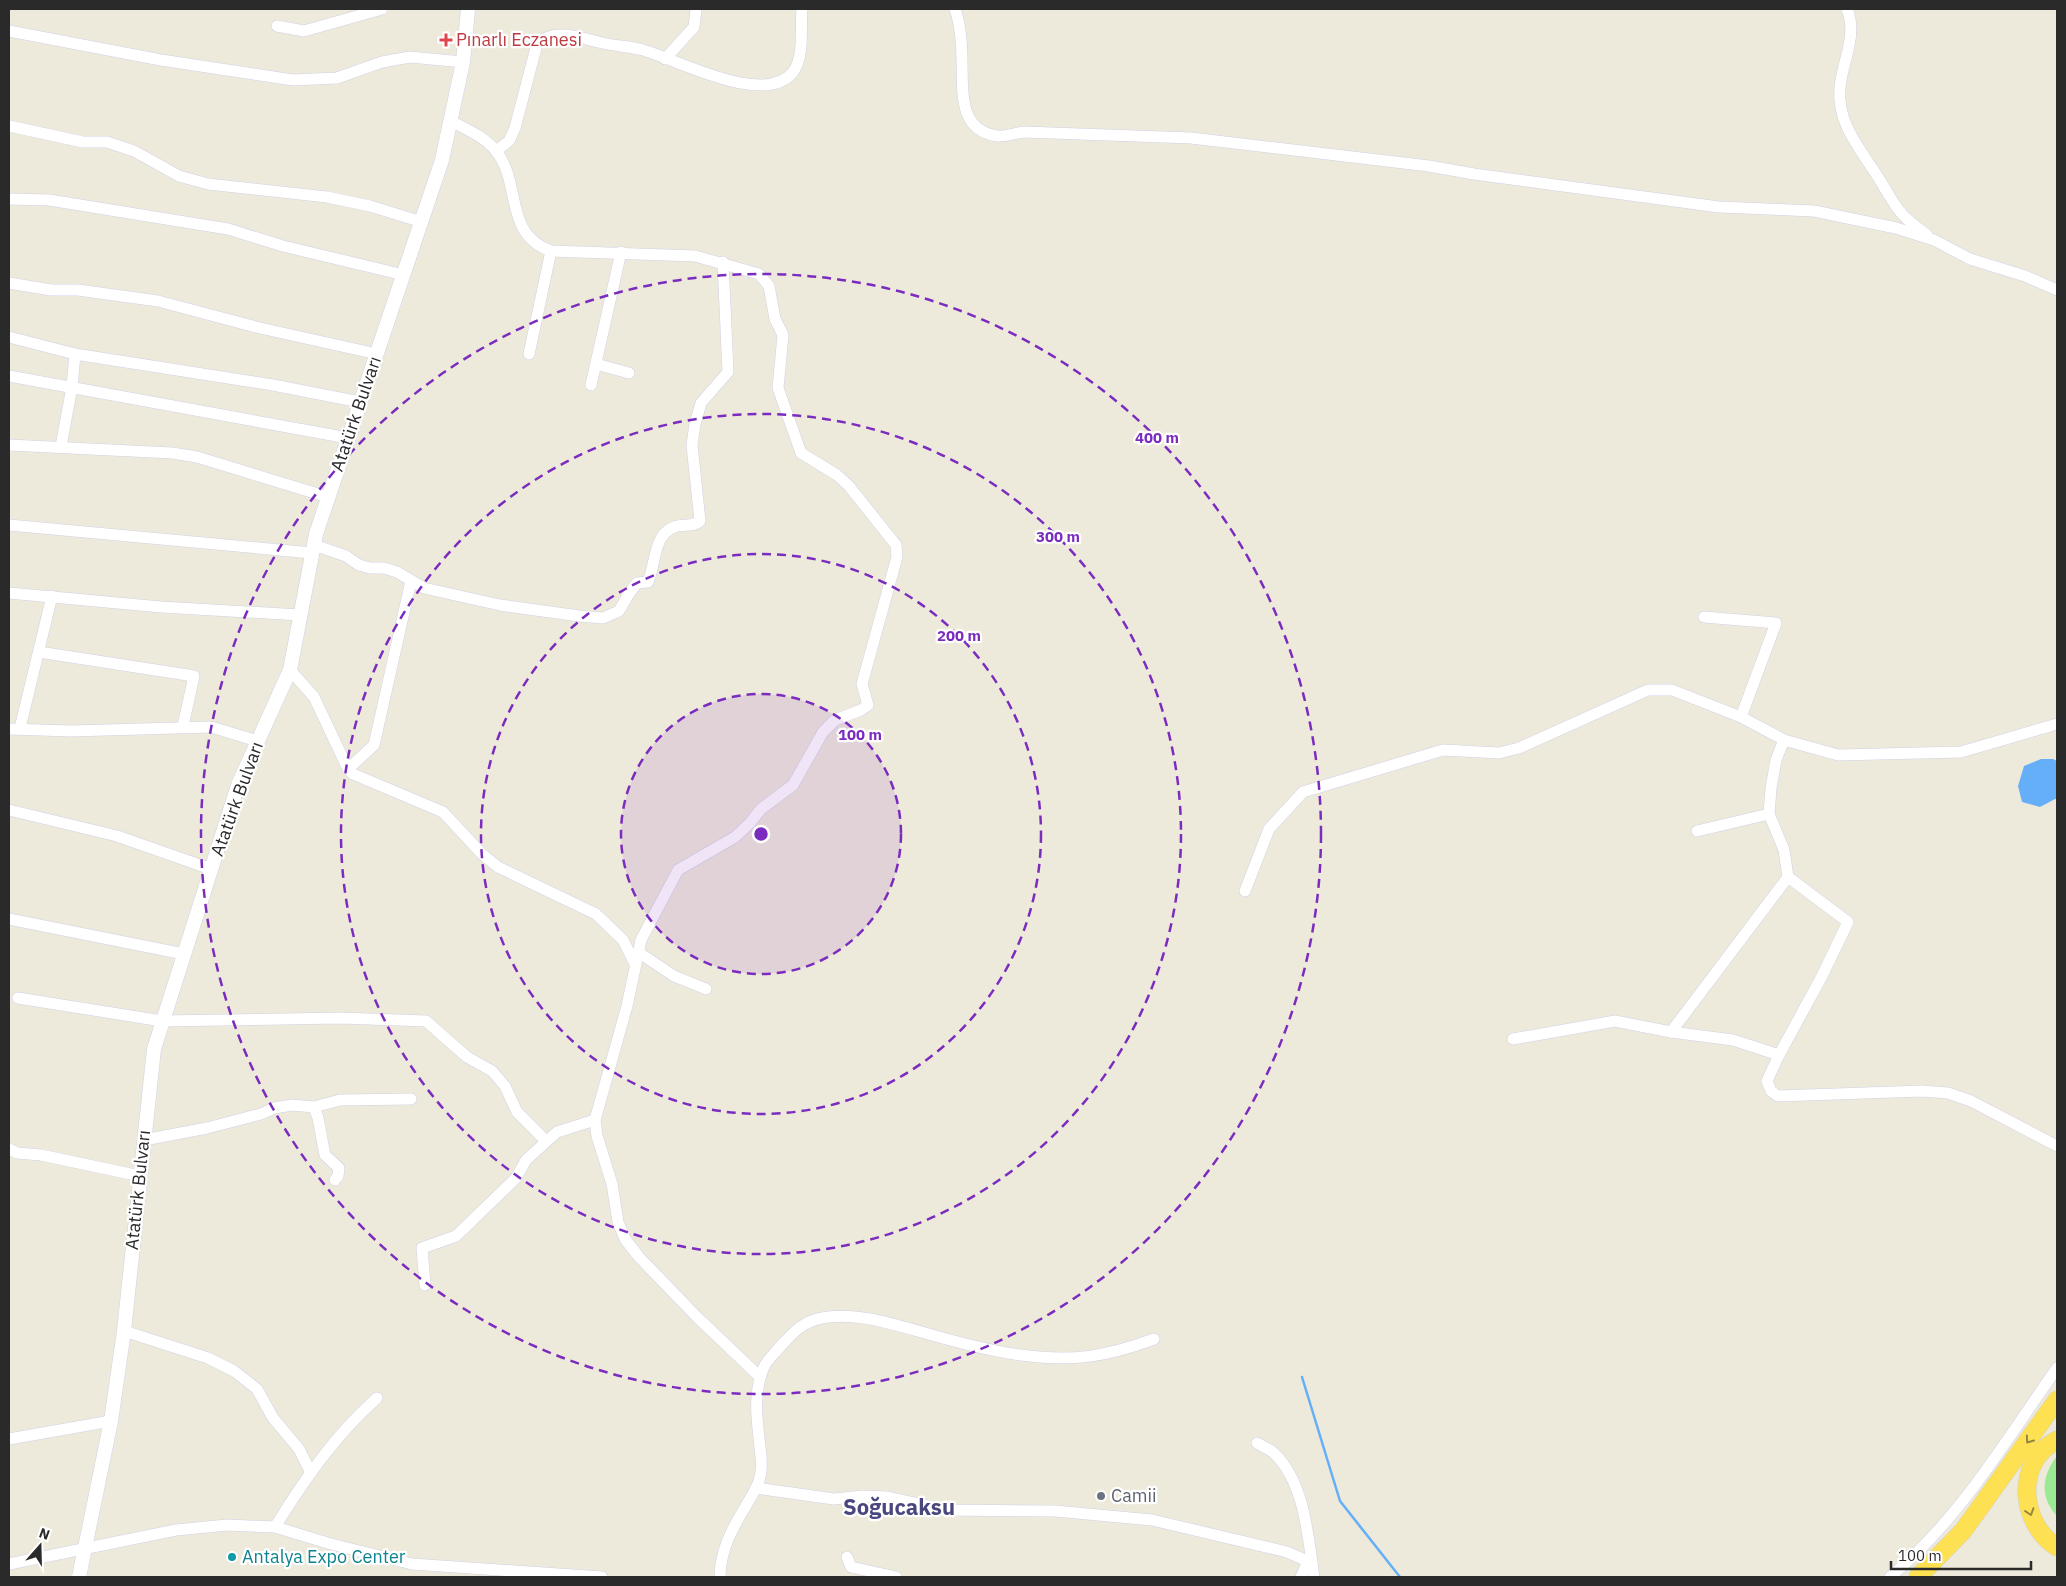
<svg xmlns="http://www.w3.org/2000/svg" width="2066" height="1586" font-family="'IBM Plex Sans',sans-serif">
  <rect width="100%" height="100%" fill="#eeeadb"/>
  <path fill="#9ce993" d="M2057,1456v60c-18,-19 -15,-41 0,-60z"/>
  <polygon fill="#65aff9" points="2041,759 2053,759 2057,761 2057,798 2040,807 2022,802 2018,786 2024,766"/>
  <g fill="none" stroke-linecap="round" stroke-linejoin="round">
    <polyline stroke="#65aff9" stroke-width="2.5" points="1302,1377 1340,1501 1400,1577"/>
    <defs>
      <g id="minor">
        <path d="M955,9c6,17 7,36 7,54 1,28 -4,67 35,73 8,1 18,-3 27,-4l167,6 238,28 45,8 245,33 95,4 82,17 38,12 36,19 55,17 32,14"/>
        <path d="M1847,9c11,26 -5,54 -7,78 -4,40 26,68 44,100 7,11 12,22 22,31 6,6 14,11 21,17"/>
        <polyline points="277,26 304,31 382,9"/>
        <polyline points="9,31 161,60 293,80 337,78 382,62 410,57 463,62"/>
        <polyline points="665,59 694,27 696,9"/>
        <path d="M451,121c15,8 34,16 45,30 26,32 7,83 55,100l144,5 64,18 10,12 6,33 8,16 -5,53 23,65 36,22 12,11 47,59 1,12 -35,127 6,21 -7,5 -26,10 -12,12 -30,53 -32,24 -11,14 -15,14 -57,33 -37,70 -14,66 -32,114 2,16 15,48 6,38 7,17 14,18 58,60 63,60"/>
        <polyline points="9,126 83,142 107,142 134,151 179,176 208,184 327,197 370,206 422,222"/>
        <path d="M496,151l13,-10 6,-13 22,-84c16,-16 42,-7 61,-2 15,4 30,4 45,8 33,9 122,58 150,22 12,-16 7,-45 9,-63"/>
        <polyline points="9,199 49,200 228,229 283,246 404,275"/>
        <polyline points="9,283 51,290 78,290 158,301 260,328 377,354"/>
        <polyline points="9,337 75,354 273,385 360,402"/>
        <polyline points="529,354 551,251"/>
        <polyline points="596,364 629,373"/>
        <polyline points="9,376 348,438"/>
        <polyline points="591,385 621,252"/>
        <polyline points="9,445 172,453 197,457 328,497"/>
        <polyline points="61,446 72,387 75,354"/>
        <polyline points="9,525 312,553"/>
        <path d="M314,545l32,11 13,9 11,3h14l13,4 27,16 76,17 79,11 24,2 16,-7 11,-19 7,-9 11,-1c8,-18 5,-47 26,-55 10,-4 18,1 26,-6l-8,-76 3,-21 6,-21 27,-31 -5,-110"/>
        <polyline points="9,593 161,607 300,615"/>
        <polyline points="1704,617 1776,623 1741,717"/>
        <polyline points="39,652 194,676 183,726"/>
        <polyline points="290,670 314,697 348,769 353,774 443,812 482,854 498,867 596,914 623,940 635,964"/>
        <polyline points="20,728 52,596"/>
        <polyline points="9,729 71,731 211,727 258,741"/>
        <polyline points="348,769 374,745 411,581"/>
        <polyline points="9,810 117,836 211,869"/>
        <polyline points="1697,831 1769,814"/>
        <polyline points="1245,891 1269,829 1303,792 1443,750 1499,753 1519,748 1648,690 1672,690 1741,717 1784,740 1838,755 1961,752 2057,724"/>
        <polyline points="9,919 184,954"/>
        <polyline points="638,952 674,976 706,989"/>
        <polyline points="18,998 162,1021 340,1018 426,1021 467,1057 492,1071 505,1086 517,1112 546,1141"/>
        <polyline points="1671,1032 1788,877 1784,850 1769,814 1771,788 1776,760 1784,740"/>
        <polyline points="1513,1039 1615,1021 1671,1032 1733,1040 1779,1055 1822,976 1848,922 1788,877"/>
        <polyline points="1779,1055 1767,1081 1771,1091 1778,1096 1922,1091 1948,1093 1971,1101 2057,1146"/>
        <polyline points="314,1107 318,1118 325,1155 339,1168 338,1176 335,1180"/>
        <polyline points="144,1140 207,1128 261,1114 274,1108 292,1105 314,1107 340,1100 411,1099"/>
        <polyline points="9,1149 17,1153 41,1155 140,1176"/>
        <polyline points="425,1285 422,1248 456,1236 516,1178 526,1160 557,1132 595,1120"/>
        <polyline points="124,1331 208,1358 234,1371 257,1389 273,1418 299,1449 311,1473"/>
        <polyline points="9,1439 111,1421"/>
        <path d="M1257,1443c5,3 12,6 17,10 31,30 34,84 40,124"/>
        <polyline points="756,1488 834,1499 863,1496 888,1497 946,1510 1055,1511 1152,1520 1287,1552 1312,1563"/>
        <path d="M275,1527c29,-47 61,-93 102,-129"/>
        <polyline points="847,1557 851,1567 896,1577"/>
        <polyline points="9,1564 176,1530 227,1525 275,1527 331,1544 412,1564 602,1577"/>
        <path d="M720,1577c0,-27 13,-50 27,-73 5,-9 11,-17 13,-27 3,-10 1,-20 0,-30 -3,-27 -7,-52 3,-78 3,-8 11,-15 16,-21 10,-11 20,-23 35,-28 33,-11 79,4 111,13 31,9 64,18 96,22 52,7 84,2 133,-16"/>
        <polyline points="1301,1577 1308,1561"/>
        <path d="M1890,1577c69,-57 116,-137 167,-209"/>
      </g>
      <polyline id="tertiary" points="79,1577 111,1421 124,1331 154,1049 238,785 290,670 316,534 442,160 463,62 468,9"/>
      <g id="trunk">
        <path d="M2057,1440c-43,22 -37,84 0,107"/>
        <polyline points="1918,1577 1963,1531 2057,1400"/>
      </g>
    </defs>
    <use href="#minor" stroke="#d1d0e5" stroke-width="12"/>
    <use href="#tertiary" stroke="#d1d0e5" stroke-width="15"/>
    <use href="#trunk" stroke="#d0d0d0" stroke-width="19"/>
    <use href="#minor" stroke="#fff" stroke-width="11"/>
    <use href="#tertiary" stroke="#fff" stroke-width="14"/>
    <use href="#trunk" stroke="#fee153" stroke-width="18"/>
  </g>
  <defs><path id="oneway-chevron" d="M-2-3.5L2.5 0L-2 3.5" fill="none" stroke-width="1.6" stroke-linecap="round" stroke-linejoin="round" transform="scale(1.25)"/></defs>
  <g stroke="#94863e">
    <use href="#oneway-chevron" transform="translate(2029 1440) rotate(125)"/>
    <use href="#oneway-chevron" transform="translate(2030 1512) rotate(72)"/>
  </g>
  <circle cx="761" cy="834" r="140" fill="#7b2cbf" fill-opacity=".12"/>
  <g fill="none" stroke="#7b2cbf" stroke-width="2.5" stroke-dasharray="9 6">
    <circle cx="761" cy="834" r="140"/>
    <circle cx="761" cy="834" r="280"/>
    <circle cx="761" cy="834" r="420"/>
    <circle cx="761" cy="834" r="560"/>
  </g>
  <path fill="#e0444e" stroke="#fff" stroke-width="2" d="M443.5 32.5h5v5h5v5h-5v5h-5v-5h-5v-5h5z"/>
  <circle fill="#6b7280" stroke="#fff" stroke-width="2" cx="1101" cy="1496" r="5"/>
  <circle fill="#0f9aa8" stroke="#fff" stroke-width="2" cx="232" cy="1557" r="5"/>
  <g text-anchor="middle" stroke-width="4.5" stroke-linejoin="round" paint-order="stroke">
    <g font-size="18" fill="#be3a42" stroke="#fff" text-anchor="start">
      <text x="456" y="46">Pınarlı Eczanesi</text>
    </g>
    <g font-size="18" fill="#2a2a2a" stroke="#fff">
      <text transform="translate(356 414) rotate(-71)" y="6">Atatürk Bulvarı</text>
      <text transform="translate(237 799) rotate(-70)" y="6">Atatürk Bulvarı</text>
      <text transform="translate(138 1190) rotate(-84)" y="6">Atatürk Bulvarı</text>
    </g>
    <g font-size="18" fill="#5b616d" stroke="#fff" text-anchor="start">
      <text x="1111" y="1502">Camii</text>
    </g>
    <g font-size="18" fill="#0d838f" stroke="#fff" text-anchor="start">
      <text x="242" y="1563">Antalya Expo Center</text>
    </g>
    <g font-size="22" font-weight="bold" fill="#4a477f" stroke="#fff">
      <text x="899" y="1515">Soğucaksu</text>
    </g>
  </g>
  <circle cx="761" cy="834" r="8" fill="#7b2cbf" stroke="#fff" stroke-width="2.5"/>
  <g font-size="15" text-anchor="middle" font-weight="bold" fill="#7b2cbf" stroke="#fff" stroke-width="4.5" stroke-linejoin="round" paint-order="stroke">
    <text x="1157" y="443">400 m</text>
    <text x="1058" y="542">300 m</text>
    <text x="959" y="641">200 m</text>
    <text x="860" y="740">100 m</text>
  </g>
  <rect width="2066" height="1586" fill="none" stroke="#2a2a2a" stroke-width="20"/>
  <g transform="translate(40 1546) rotate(20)" stroke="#ffffff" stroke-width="4" paint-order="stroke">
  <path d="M0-4L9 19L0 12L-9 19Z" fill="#2a2a2a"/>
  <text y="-8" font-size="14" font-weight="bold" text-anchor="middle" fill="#2a2a2a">N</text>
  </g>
  <path d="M1891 1561v8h140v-8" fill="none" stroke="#2a2a2a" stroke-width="2.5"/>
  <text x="1898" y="1561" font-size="15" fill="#2a2a2a" stroke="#ffffff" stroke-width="4" paint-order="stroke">100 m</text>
</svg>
